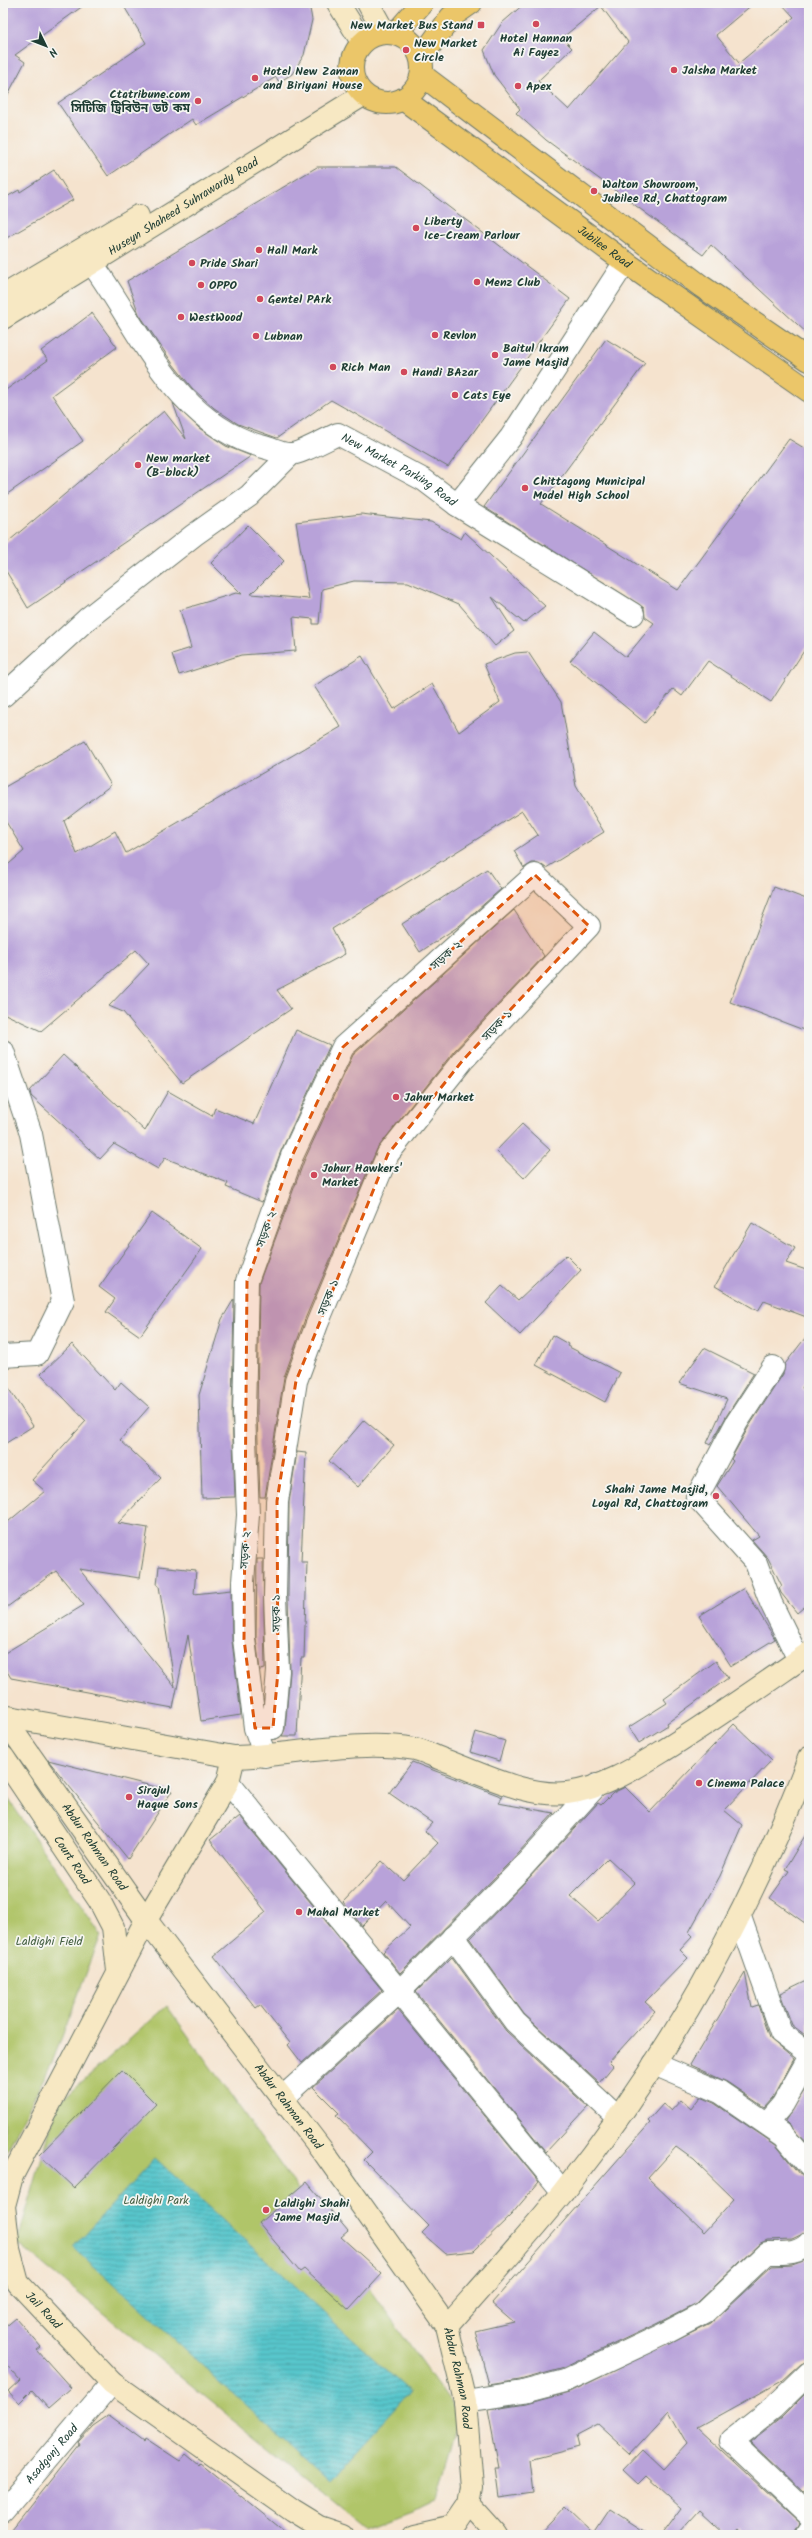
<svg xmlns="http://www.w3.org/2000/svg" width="812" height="2538" font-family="Kalam,'Noto Sans Bengali',sans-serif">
  <defs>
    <pattern id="water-rules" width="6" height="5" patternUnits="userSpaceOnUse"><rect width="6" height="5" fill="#58c6cc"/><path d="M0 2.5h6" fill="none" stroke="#48a2a6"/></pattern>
  </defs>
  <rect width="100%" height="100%" fill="#f6f6f2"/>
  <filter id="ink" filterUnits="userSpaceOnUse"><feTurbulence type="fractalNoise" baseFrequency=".025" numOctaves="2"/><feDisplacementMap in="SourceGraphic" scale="8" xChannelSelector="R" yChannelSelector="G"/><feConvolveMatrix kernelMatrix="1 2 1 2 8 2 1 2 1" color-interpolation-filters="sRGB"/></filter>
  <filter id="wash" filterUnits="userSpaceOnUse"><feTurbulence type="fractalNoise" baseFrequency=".012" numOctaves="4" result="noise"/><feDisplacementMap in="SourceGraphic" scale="16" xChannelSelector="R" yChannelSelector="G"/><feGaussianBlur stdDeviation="0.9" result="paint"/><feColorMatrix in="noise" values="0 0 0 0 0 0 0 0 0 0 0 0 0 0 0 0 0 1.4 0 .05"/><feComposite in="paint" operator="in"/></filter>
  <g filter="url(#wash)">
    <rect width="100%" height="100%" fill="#f5e3ce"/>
    <g fill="#b0c569" stroke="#68814e">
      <polygon points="3,1791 101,1935 53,2060 3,2159"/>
      <polygon points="167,2006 460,2416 437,2501 366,2528 17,2243 58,2103"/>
    </g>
    <polygon fill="url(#water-rules)" stroke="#3c8280" points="155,2158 410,2392 328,2481 73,2247"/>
    <g id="blocks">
      <g fill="#b8a2d9" fill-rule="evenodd">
        <polygon points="3,3 87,3 15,55 25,62 3,104"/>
        <polygon points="122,3 309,3 312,20 304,55 292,74 279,82 276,77 196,125 192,119 108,176 58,103 146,43"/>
        <path d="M525,3h229l-38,32 23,28 55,-46 -13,-14h28v332l-98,-90 -8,10 -157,-115 -30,-27 4,-4 -26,-34 -10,-25 18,-27zM601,6l27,36 -59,68 -31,-29 34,-33 -10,-10z"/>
        <polygon points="317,167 396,167 570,299 448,467 331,400 277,438 238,424 214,408 192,388 173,364 139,314 127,281"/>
        <polygon points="54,170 73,200 3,240 3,199 19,190 20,192"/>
        <polygon points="92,313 117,347 52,395 83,441 3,497 3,392 48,360 41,351"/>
        <polygon points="606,339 645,363 541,504 678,590 789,439 809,451 809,643 771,702 708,661 682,696 673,689 645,723 570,661 594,632 626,657 654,623 645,617 644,608 484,507"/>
        <polygon points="173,403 199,428 226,446 251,456 28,608 3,566 3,546 164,411 186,439"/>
        <polygon points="361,514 431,522 461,539 465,532 545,606 524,623 492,597 514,631 495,646 459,604 408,582 354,581 322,589 319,624 313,624 313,619 293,617 296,651 241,655 179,675 172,654 191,648 180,610 236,593 242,594 211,563 248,525 284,561 251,594 309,599 296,522"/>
        <polygon points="528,652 561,702 576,786 604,832 546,868 539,863 532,863 524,868 514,851 538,835 522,811 332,929 345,954 277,990 291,1009 182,1083 123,1012 109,1006 149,964 136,950 41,1031 3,1013 3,869 24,851 3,817 3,788 85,741 111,785 64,821 77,854 115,831 126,853 341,727 314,686 362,656 394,709 432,684 459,732 500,702 484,664 515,653"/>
        <polygon points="487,869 501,889 459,926 420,952 402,924"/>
        <polygon points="774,887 809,900 809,1032 730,1002"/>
        <polygon points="514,910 544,956 454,1051 377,1149 305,1319 284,1377 265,1497 260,1497 257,1413 259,1283 304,1161 353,1055"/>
        <polygon points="296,1030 330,1045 281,1151 262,1202 226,1187 228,1183 165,1158 158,1169 114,1144 100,1159 31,1096 30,1091 63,1055 145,1131 168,1091 212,1116 215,1108 254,1124"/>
        <polygon points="522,1124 550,1150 524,1178 496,1151"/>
        <polygon points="152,1213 202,1249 140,1336 106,1312 115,1299 99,1287"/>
        <polygon points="752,1223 795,1248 786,1263 809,1271 809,1318 764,1301 758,1311 715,1286"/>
        <polygon points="566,1255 581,1270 520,1335 486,1303 502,1286 518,1300"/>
        <polygon points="234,1299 232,1413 235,1497 202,1498 199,1395 222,1319"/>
        <polygon points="809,1333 809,1376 802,1388 809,1393 809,1603 797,1613 781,1593 779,1588 782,1586 768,1558 752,1540 759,1536 717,1486 733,1461 731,1459 748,1428 783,1374 785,1364"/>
        <polygon points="552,1335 568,1344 567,1346 620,1373 605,1402 536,1365"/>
        <polygon points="72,1344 115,1390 121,1382 149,1407 120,1440 161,1478 118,1523 148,1528 140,1578 79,1569 175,1687 159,1586 157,1585 159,1566 196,1570 194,1594 231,1590 232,1641 241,1715 201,1721 188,1635 173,1708 11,1678 3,1665 3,1654 84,1605 56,1571 3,1610 3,1526 45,1491 32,1480 86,1421 41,1374"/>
        <polygon points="704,1348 754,1373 727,1415 710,1445 707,1443 727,1399 679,1383"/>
        <polygon points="3,1380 33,1426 3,1445"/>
        <polygon points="364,1420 394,1445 358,1487 329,1461"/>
        <polygon points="297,1452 306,1453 301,1562 307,1562 304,1658 301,1658 297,1736 282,1736 285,1729 290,1672 288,1596 289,1502"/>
        <polygon points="257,1559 263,1559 265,1669 260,1670 256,1638"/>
        <polygon points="744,1588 775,1639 731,1666 699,1616"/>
        <polygon points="716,1661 728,1678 667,1723 668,1725 639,1743 629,1727 667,1703 664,1699"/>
        <path d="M734,1724l38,36 -48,50 18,15 -22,51 -31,56 4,4 -13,14 8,8 -43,44 10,9 -46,51 4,4 -14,17 -75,-69 -54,-75 58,-60 70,-76 3,2 12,-12 12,-6 25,25zM608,1858l27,25 -37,38 -28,-25z"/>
        <polygon points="476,1732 505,1741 499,1761 470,1752"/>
        <polygon points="48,1760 172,1791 128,1859"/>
        <polygon points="412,1762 503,1797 498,1803 554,1813 510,1862 400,1973 383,1952 410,1927 386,1901 362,1926 343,1902 382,1861 403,1880 438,1843 425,1831 432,1823 389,1793"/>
        <polygon points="240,1816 382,1990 302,2063 288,2045 290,2043 260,2005 256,2008 214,1956 266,1912 210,1840"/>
        <polygon points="809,1829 809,1926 770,1898 789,1871 785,1869"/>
        <polygon points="452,1957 506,2031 588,2107 546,2152 416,1992"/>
        <polygon points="745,1973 752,2007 758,2005 769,2038 794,2059 773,2097 764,2107 727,2082 690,2065"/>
        <polygon points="809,1979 809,2038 792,2025 780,1993"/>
        <polygon points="398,2010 539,2182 511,2215 474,2251 446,2254 422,2233 429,2226 364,2160 372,2152 336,2115 339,2113 313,2087"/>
        <polygon points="122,2070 156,2104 74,2188 39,2155"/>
        <polygon points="809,2083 809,2146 785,2121"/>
        <path d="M700,2097l14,6 62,42 23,29 10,4v53l-17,8 -25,1 -8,4 -62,59 -41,21 -95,45 -41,11 -31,5 -14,-54 39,-9 -22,-19 158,-180 -2,-2 15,-17 8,7 10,-11 10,9zM676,2147l18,13 40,39 -30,33 -56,-54z"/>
        <polygon points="307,2182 348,2231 341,2237 382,2274 349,2310 304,2269 300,2272 259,2223"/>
        <polygon points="809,2259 809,2361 801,2364 782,2381 697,2428 800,2523 793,2535 744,2535 737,2528 730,2535 727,2535 700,2510 677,2535 661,2535 681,2508 646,2476 638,2484 623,2470 643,2449 664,2469 687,2444 669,2412 630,2454 597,2424 576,2435 579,2447 529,2460 533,2493 499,2498 495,2468 499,2468 488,2410 526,2404 570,2392 710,2324 772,2266 792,2265"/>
        <polygon points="16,2318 41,2347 37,2350 71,2388 48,2408 32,2390 19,2403 8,2391 20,2380 3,2361 3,2329"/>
        <polygon points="809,2390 809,2484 802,2491 750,2442 782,2417"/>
        <polygon points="109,2415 144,2441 145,2438 180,2461 186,2454 199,2465 200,2463 289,2535 7,2535 79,2444 78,2442 93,2426"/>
        <polygon points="566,2506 594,2533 610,2509 650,2535 539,2535"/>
      </g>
    </g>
  </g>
  <g filter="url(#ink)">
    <use href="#blocks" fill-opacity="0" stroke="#6a776a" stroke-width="1"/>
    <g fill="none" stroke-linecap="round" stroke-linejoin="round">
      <defs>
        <g id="minor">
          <path id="s1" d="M91,262c50,68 83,162 173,185 8,2 19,8 27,7 9,0 37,-16 47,-20l86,46 33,25 54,-68 114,-175"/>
          <polyline points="457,505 633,614"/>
          <polyline points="3,696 87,619 194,535 249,496 291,454"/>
          <polyline points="3,1051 31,1134 63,1301 37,1354 3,1356"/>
          <polyline points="773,1367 737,1422 697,1497 756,1563 771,1603 799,1660"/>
          <polyline points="255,1728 244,1639 243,1582 248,1515 244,1413 247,1281 292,1156 343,1047 535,875 589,926 463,1060 388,1154 317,1324 296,1381 277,1501 275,1596 278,1671 273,1728 255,1728 265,1756"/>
          <polyline points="228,1782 563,2192"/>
          <polyline points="740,1917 781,2033 809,2054"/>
          <polyline points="453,1937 515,2022 617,2117"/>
          <polyline points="654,2064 720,2092 784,2136 809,2166"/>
          <polyline points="282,2098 399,1992 519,1871 597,1785"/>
          <polyline points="767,2123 783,2104 809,2058"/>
          <polyline points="809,2373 773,2408 731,2441 809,2515"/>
          <path d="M465,2401l58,-9 42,-11 97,-46 42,-22 63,-60c16,0 31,2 42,-10"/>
          <path id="s2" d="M3,2511l109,-128"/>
          <polyline points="807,2535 809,2531"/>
        </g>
        <g id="secondary">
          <polyline points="338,3 362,42"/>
          <polyline points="368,3 384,32"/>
          <polyline points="3,296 138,216"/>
          <path id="s3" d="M3,318l360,-223"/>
          <path d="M3,1716l231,41c61,-1 120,-18 181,-8 10,2 20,8 29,11 39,14 81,37 123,33 35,-4 67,-24 96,-42 50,-31 98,-65 146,-98"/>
          <path id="s4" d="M3,1717l143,203 179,234 122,172 18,75 7,86 -3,17 -15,22 -40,9"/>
          <path id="s5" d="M3,1757l96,143 14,27 5,44"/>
          <path id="s6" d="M234,1757l-6,25 -82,138 -134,256 -8,30 5,43 9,34 94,100 181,128 26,16 24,8"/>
          <path d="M447,2326c39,-44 79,-88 116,-134 103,-130 187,-279 246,-434"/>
          <polyline points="469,2504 497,2535"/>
        </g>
        <g id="primary">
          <circle cx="387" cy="68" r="35"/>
          <polyline points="396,33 422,3"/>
          <polyline points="421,58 451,17 471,3"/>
          <polyline points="422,75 701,286 809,360"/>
          <path id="s7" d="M403,99l222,163 184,129"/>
        </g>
      </defs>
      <use href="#minor" stroke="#6a776a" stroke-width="24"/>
      <use href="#secondary" stroke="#6a776a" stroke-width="24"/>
      <use href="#primary" stroke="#6a776a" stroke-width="24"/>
      <use href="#minor" stroke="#fff" stroke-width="22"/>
      <use href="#secondary" stroke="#f7e8c3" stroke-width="22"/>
      <use href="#primary" stroke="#ebc669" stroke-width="22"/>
    </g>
  </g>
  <path fill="#de580e" fill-opacity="0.2" stroke="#de580e" stroke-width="3" stroke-dasharray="8 5" stroke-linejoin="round" d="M535,875l54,51 -126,134 -75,94 -92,227 -19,120 1,170 -5,57h-18l-11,-89 3,-358 45,-125 51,-109z"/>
  <g fill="#d1495b" stroke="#f6f6f2" stroke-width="1.5">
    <circle cx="536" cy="24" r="4"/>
    <rect x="477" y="21" width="8" height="8" rx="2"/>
    <circle cx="406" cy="50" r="4"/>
    <circle cx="674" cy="70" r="4"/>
    <circle cx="255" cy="78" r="4"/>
    <circle cx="518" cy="86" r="4"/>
    <circle cx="198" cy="101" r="4"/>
    <circle cx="594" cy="191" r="4"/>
    <circle cx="416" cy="228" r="4"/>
    <circle cx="259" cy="250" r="4"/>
    <circle cx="192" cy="263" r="4"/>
    <circle cx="477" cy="282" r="4"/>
    <circle cx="201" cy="285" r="4"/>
    <circle cx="260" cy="299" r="4"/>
    <circle cx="181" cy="317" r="4"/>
    <circle cx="435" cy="335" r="4"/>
    <circle cx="256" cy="336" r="4"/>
    <circle cx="495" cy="355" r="4"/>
    <circle cx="333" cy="367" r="4"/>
    <circle cx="404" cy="372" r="4"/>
    <circle cx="455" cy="395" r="4"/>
    <circle cx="138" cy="465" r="4"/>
    <circle cx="525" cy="488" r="4"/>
    <circle cx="396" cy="1097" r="4"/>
    <circle cx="314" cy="1175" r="4"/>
    <circle cx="716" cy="1496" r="4"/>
    <circle cx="699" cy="1783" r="4"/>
    <circle cx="129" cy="1797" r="4"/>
    <circle cx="299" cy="1912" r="4"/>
    <circle cx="266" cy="2210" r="4"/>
  </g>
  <g text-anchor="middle" stroke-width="3.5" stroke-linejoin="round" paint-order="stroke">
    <g font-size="12" font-weight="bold" fill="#1f3d34" stroke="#f6f6f2" text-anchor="start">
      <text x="473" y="29" text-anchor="end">New Market Bus Stand</text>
      <text x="536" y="42" text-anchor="middle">Hotel Hannan<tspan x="536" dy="14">Ai Fayez</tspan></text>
      <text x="414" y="47">New Market<tspan x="414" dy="14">Circle</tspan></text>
      <text x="682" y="74">Jalsha Market</text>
      <text x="263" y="75">Hotel New Zaman<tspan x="263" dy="14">and Biriyani House</tspan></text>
      <text x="526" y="90">Apex</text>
      <text x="190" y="98" text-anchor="end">Ctgtribune.com<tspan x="190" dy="14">সিটিজি ট্রিবিউন ডট কম</tspan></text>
      <text x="602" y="188">Walton Showroom,<tspan x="602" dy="14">Jubilee Rd, Chattogram</tspan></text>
      <text x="424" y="225">Liberty<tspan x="424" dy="14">Ice-Cream Parlour</tspan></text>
      <text x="267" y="254">Hall Mark</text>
      <text x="200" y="267">Pride Shari</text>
      <text x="485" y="286">Menz Club</text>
      <text x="209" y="289">OPPO</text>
      <text x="268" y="303">Gentel PArk</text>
      <text x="189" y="321">WestWood</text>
      <text x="443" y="339">Revlon</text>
      <text x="264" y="340">Lubnan</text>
      <text x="503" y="352">Baitul Ikram<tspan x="503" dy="14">Jame Masjid</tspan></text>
      <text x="341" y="371">Rich Man</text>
      <text x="412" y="376">Handi BAzar</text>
      <text x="463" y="399">Cats Eye</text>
      <text x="146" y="462">New market<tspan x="146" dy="14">(B-block)</tspan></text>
      <text x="533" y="485">Chittagong Municipal<tspan x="533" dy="14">Model High School</tspan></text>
      <text x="404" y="1101">Jahur Market</text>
      <text x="322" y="1172">Johur Hawkers'<tspan x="322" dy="14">Market</tspan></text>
      <text x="708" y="1493" text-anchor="end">Shahi Jame Masjid,<tspan x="708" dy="14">Loyal Rd, Chattogram</tspan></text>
      <text x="707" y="1787">Cinema Palace</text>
      <text x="137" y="1794">Sirajul<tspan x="137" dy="14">Haque Sons</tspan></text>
      <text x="307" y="1916">Mahal Market</text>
      <text x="274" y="2207">Laldighi Shahi<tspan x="274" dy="14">Jame Masjid</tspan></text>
    </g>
    <g font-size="12" fill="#1f3d34" stroke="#f6f6f2">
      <text dy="4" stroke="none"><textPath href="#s3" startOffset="212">Huseyn Shaheed Suhrawardy Road</textPath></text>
      <text dy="4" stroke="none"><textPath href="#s7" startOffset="250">Jubilee Road</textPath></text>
      <text dy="4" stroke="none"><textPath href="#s1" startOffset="410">New Market Parking Road</textPath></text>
      <text transform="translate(446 955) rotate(-42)" y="4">সড়ক ২</text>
      <text transform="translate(497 1025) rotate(-47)" y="4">সড়ক ১</text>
      <text transform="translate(266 1229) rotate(-70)" y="4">সড়ক ২</text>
      <text transform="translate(328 1297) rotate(-68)" y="4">সড়ক ১</text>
      <text transform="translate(245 1550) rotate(-86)" y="4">সড়ক ২</text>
      <text transform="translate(276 1613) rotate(-91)" y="4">সড়ক ১</text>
      <text dy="4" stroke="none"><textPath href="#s4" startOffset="159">Abdur Rahman Road</textPath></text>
      <text dy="4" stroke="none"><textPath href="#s5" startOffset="124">Court Road</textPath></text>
      <text dy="4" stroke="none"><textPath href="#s4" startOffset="483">Abdur Rahman Road</textPath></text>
      <text dy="4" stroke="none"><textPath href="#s6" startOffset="622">Jail Road</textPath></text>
      <text dy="4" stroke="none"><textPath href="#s4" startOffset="807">Abdur Rahman Road</textPath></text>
      <text dy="4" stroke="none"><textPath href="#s2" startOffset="75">Asadgonj Road</textPath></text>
    </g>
    <g font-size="12" fill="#435f41" stroke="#f6f6f2">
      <text x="49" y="1945">Laldighi Field</text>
      <text x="156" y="2204">Laldighi Park</text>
    </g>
  </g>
  <rect width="812" height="2538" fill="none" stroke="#f6f6f2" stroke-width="16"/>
  <g transform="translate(46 46) rotate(133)" stroke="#f6f6f2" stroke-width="3" paint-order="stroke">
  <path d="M0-3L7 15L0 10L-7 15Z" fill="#1f3d34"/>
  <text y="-6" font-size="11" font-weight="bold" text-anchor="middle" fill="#1f3d34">N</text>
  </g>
</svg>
